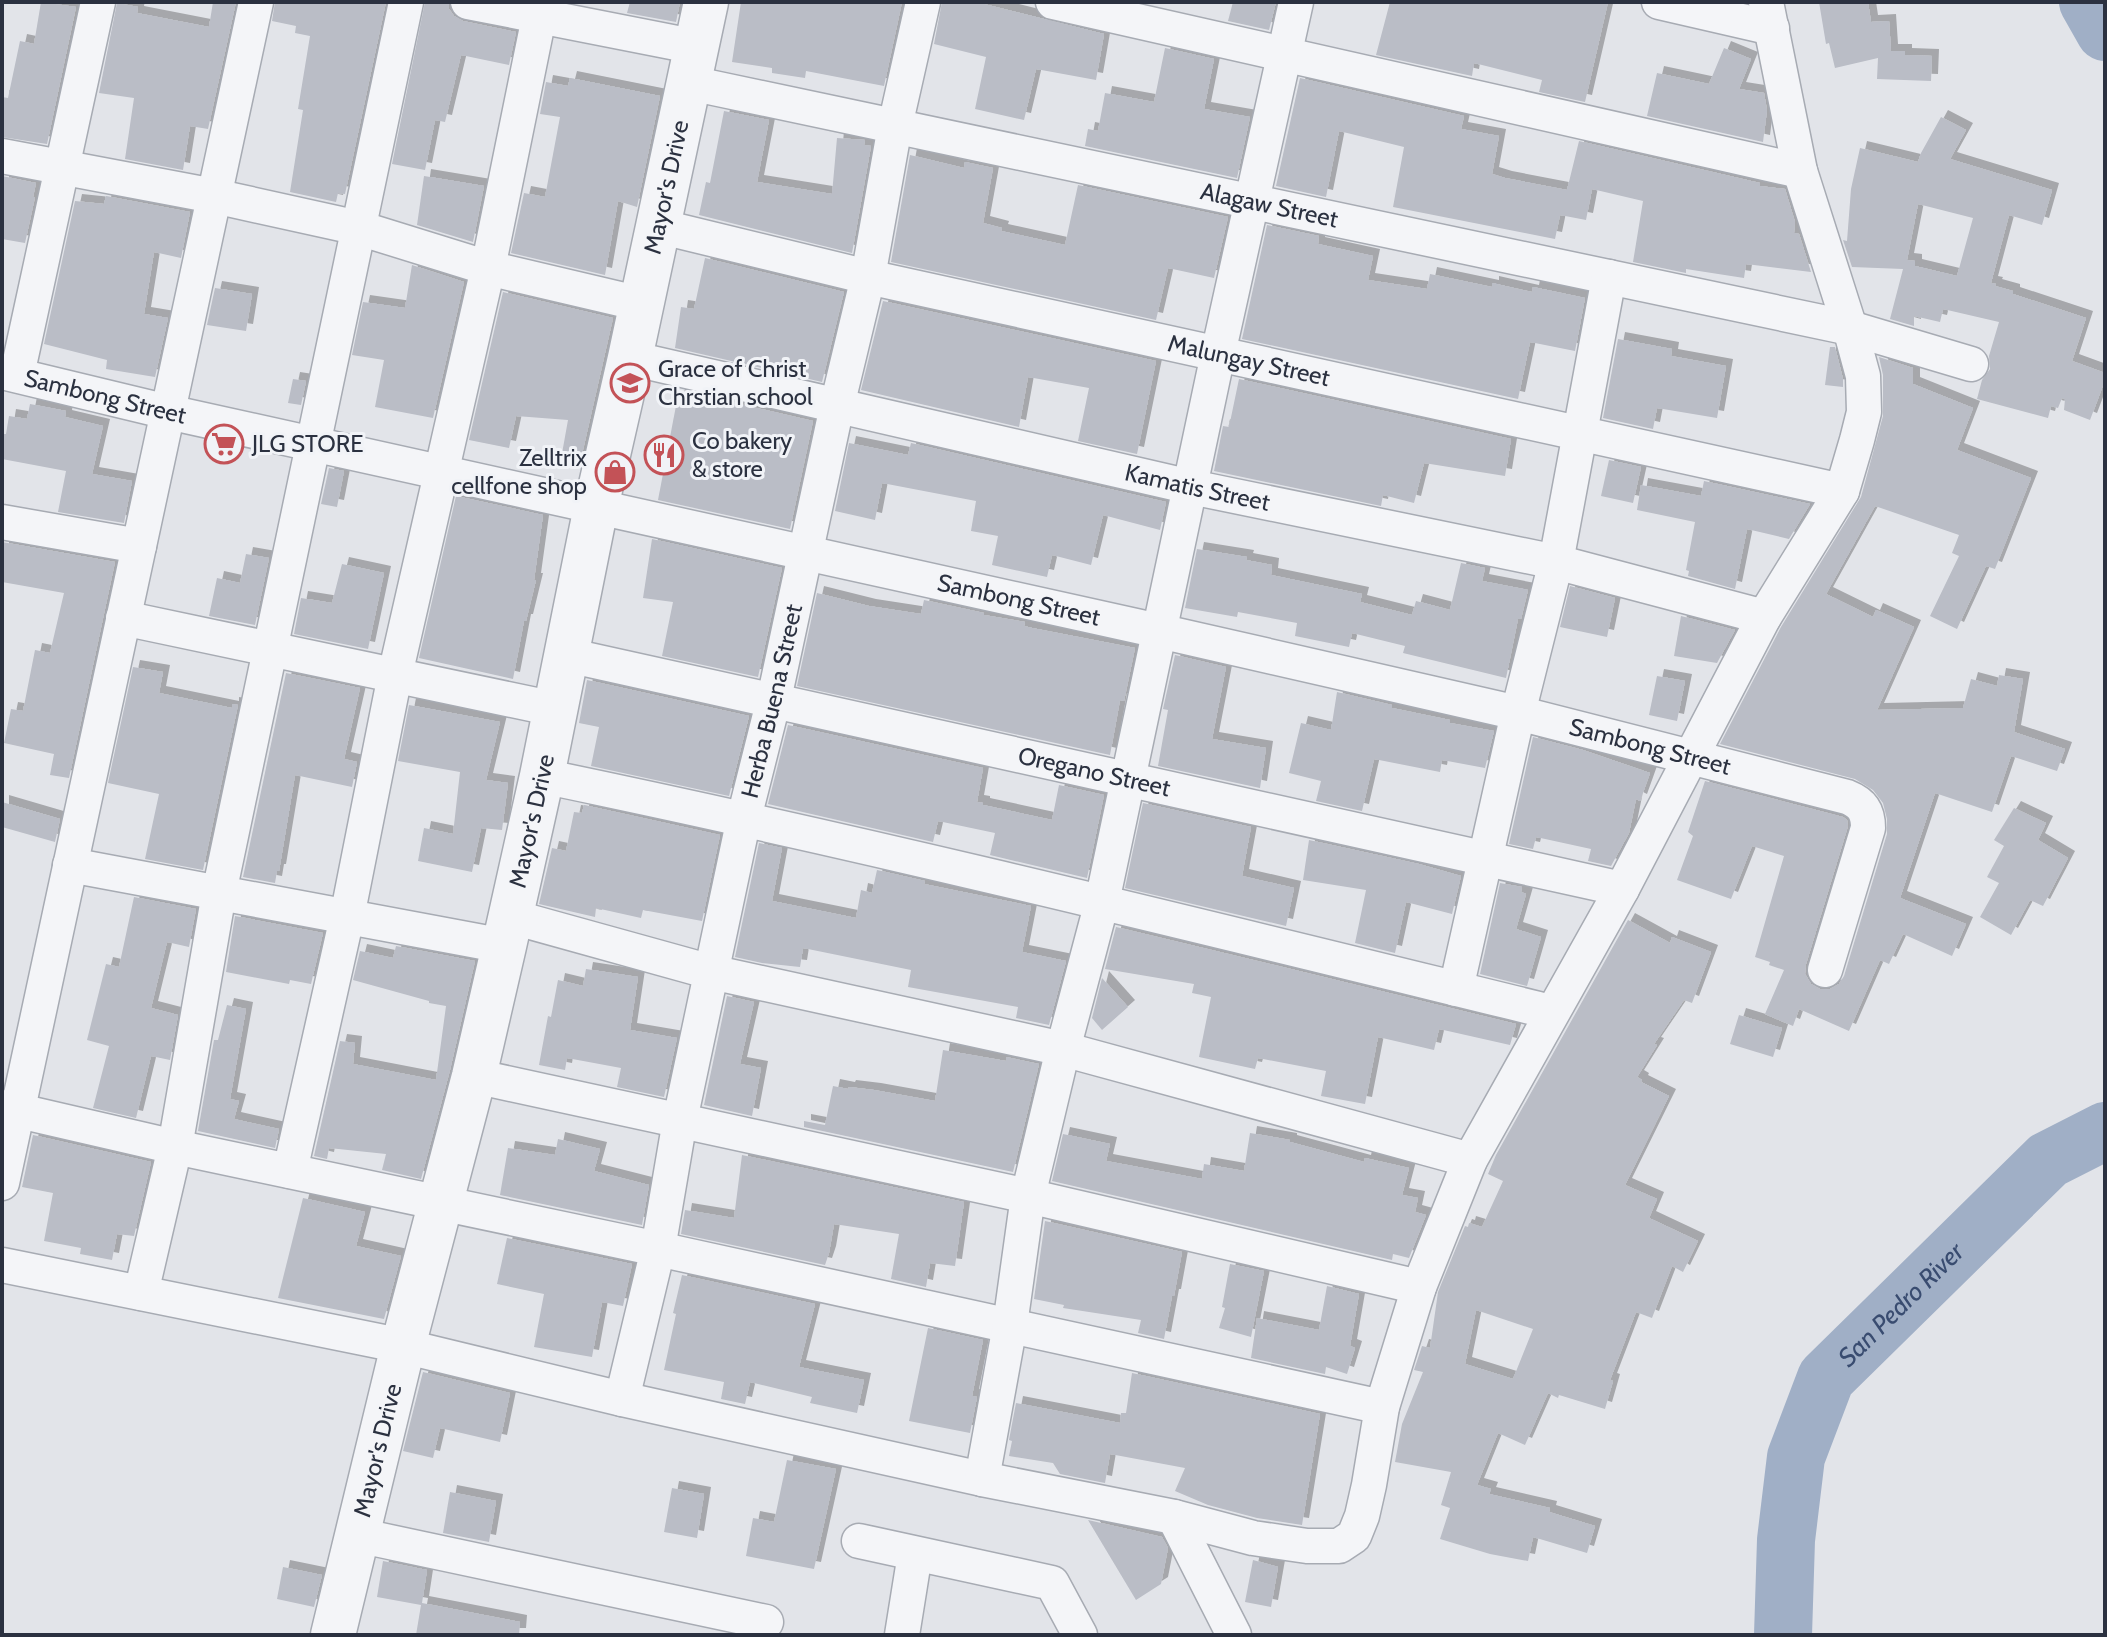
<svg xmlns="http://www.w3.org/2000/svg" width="2107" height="1637" font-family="Cabin,sans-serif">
  <defs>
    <filter id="shadow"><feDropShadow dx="7" dy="-7" stdDeviation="0" flood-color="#0004"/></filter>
  </defs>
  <rect width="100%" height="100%" fill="#e2e4e9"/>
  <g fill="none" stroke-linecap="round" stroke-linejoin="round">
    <g stroke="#a0afc6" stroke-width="58">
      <polyline points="2088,2 2105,32"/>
      <path id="s1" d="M1783,1635l3,-95 10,-83 30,-79 222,-218 57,-29"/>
    </g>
  </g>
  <g fill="#babdc6" fill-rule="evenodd" filter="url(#shadow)">
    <polygon points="41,2 76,7 47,144 2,137 2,97 8,98 20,41 34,44"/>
    <polygon points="213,2 236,2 208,129 190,126 183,170 125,159 134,98 99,93 117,3 138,7 137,13 209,27"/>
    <polygon points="275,2 386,2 345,194 338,193 336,202 290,192 303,110 298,109 310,36 295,33 296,26 272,21"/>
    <polygon points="425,2 449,2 449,9 454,16 463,21 516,32 509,65 461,55 445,122 435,120 425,170 392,164"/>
    <polygon points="630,2 680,2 676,22 627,13"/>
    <polygon points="741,2 902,2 884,86 806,71 805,78 772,73 772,68 732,62"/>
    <polygon points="942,2 976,2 1104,34 1096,80 1036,69 1024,120 975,109 986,57 934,44"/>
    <polygon points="1233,2 1276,2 1269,30 1228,21"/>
    <polygon points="1390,2 1608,2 1585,102 1539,92 1542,80 1474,63 1472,76 1376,55"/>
    <polygon points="1819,2 1868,2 1871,22 1889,21 1891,51 1905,51 1905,55 1932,56 1931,81 1877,79 1878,58 1835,68 1829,43 1826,44"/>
    <polygon points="1165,48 1214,59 1204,109 1250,117 1237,178 1085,146 1088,129 1098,131 1105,93 1154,102"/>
    <polygon points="1724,48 1751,59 1739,89 1764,93 1767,110 1763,142 1647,116 1657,73 1709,84"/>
    <polygon points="570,78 660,96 637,207 618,201 605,275 511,253 524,193 545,197 560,117 540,114 546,82 568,86"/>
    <polygon points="1300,78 1464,116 1461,129 1499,136 1492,174 1505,178 1567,190 1579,141 1760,183 1760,186 1785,189 1795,222 1794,233 1799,234 1811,272 1746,264 1744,278 1686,269 1686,273 1633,262 1643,201 1592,189 1586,220 1560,215 1555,239 1393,207 1404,147 1339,131 1326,197 1276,186"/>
    <polygon points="724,111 769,120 757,182 832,194 837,138 865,140 864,145 871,146 852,253 699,215 706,182 710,183"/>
    <path d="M1941,117l25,13 -16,29 102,31 -10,35 -33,-10 -18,68 5,1 -1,2 18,5v3l73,24 -14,43 33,12v7l-15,40 -26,-10 1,-11 -3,-1 -4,10 -7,-2 -3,12 -71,-19 5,-19 8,-11 -1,-13 10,-34 -56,-13 -3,13 -26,-6v10l-24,-7 13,-50 -51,-2 -9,-27 4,1 4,-52 9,-41 58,14 3,-9zM1918,204l55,14 -16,58 -42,-10v-5l-8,-1z"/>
    <polygon points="910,155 964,168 965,162 993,168 983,223 1002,228 1001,231 1065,245 1078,185 1228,217 1214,278 1168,268 1156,320 891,262"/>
    <polygon points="2,176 36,183 33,197 35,197 25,243 2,239"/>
    <polygon points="424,176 484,186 473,242 417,225"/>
    <polygon points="106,196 190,212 181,258 154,252 144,314 168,318 155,377 106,369 107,360 44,344 75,201 104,204"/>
    <polygon points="1267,225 1319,236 1318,244 1373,256 1368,280 1427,289 1430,274 1492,287 1492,283 1532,292 1533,287 1585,298 1575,351 1530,342 1518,399 1242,339"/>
    <polygon points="705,258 844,292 822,382 675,348 681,307 694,309"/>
    <polygon points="412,265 464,282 433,418 375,407 384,360 352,355 363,302 405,308"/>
    <polygon points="215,288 252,294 246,331 207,325"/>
    <polygon points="503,292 613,318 580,463 561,459 568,420 516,416 509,448 469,440"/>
    <polygon points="883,301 1156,361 1137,454 1078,441 1089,388 1028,377 1019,427 861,390"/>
    <polygon points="1618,339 1672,349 1671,356 1726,366 1717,418 1657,408 1653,429 1603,418"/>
    <polygon points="1830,347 1835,347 1843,379 1843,387 1825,385"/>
    <polygon points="1879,357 1913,368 1913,384 1973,408 1957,450 2031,478 1995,569 1986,566 1957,629 1930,616 1959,556 1952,553 1959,535 1875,506 1826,594 1873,617 1876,610 1914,627 1877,710 1963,708 1971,679 1997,686 1999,675 2023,679 2014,732 2065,749 2057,771 2011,756 1992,812 1935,793 1900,898 1966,924 1952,956 1903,934 1889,964 1880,960 1849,1031 1799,1009 1793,1026 1765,1014 1784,970 1769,965 1770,962 1755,957 1784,856 1752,846 1731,899 1677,880 1693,836 1688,832 1705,781 1843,817 1847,820 1848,826 1806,964 1805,974 1811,984 1820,989 1830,989 1839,984 1844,976 1887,834 1887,819 1883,803 1873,790 1855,779 1720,744 1781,627 1861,497 1883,416 1883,375"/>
    <polygon points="293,379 306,381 301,405 288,403"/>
    <polygon points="1239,379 1511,439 1505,476 1424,463 1414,503 1383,495 1381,506 1214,471 1223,426 1229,427"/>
    <polygon points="679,390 813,421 790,529 658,500"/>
    <polygon points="30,404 66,411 65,417 103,426 92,474 132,481 124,523 58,512 66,471 2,459 2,434 6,434 9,416 27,419"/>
    <polygon points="849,443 908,455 911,443 1166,502 1160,530 1103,515 1091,565 1052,555 1047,577 992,565 998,536 971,531 976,501 882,483 875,520 835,511"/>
    <polygon points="1609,460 1641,467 1633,503 1601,496"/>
    <polygon points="329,468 344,471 337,507 321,504"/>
    <polygon points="1704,481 1810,504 1789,539 1747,529 1735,589 1688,576 1689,571 1686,570 1695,522 1637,510 1641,485 1701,496"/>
    <polygon points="456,496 543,515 534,580 536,580 526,621 524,621 513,679 419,658"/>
    <polygon points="652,539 782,568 758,677 662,656 673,602 643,598"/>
    <polygon points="2,542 115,562 69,778 50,775 54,754 4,743 11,709 23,711 35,650 50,653 64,593 2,582"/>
    <polygon points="1197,549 1247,557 1246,560 1272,565 1271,575 1362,594 1360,602 1412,615 1416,601 1450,610 1461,563 1485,568 1482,581 1528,590 1521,619 1518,619 1506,678 1403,653 1405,646 1352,633 1349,647 1295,636 1297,623 1238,612 1237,617 1185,608"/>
    <polygon points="246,554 269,558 255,625 209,616 217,578 240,583"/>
    <polygon points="342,564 384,573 368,649 294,634 301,598 332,603"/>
    <polygon points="1570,586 1615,598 1607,637 1560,627"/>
    <polygon points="817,593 869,606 921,614 924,600 984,613 984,615 1025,622 1024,626 1032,628 1135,648 1124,701 1120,700 1110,755 797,686"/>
    <polygon points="1681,616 1735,630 1717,663 1674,656"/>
    <polygon points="1175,655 1226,667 1212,739 1266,748 1260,788 1158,766 1168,710 1163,709"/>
    <polygon points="133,667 163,672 159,693 232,708 232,704 238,705 203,870 145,859 159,794 108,783"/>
    <polygon points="286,673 360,688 344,759 357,762 352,787 295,775 279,871 277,871 275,883 243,877"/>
    <polygon points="1657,676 1685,681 1677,721 1649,715"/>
    <polygon points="587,680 749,716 729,796 591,766 599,727 579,723"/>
    <polygon points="1337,692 1392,705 1392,708 1450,720 1450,723 1494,731 1485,768 1442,760 1440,772 1374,759 1362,811 1316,801 1321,781 1289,773 1301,723 1331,730"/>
    <polygon points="409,705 500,722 486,780 508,783 502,830 481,828 472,872 418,861 424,828 453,834 460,772 398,761"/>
    <polygon points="788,725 983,768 977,802 983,803 983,805 1052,820 1059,785 1104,795 1087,878 990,855 995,833 938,821 933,842 768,804"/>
    <polygon points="1533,737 1583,750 1650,773 1640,801 1636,799 1629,833 1611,866 1588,861 1591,849 1536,837 1533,849 1509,844"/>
    <polygon points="2,802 60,819 55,842 2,827"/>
    <polygon points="1143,803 1251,827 1242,876 1294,888 1286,926 1125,888"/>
    <polygon points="584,805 720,835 702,921 643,910 641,918 596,908 595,917 539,904 552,848 566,851 574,812 582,813"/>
    <polygon points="2014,808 2046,823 2038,840 2068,858 2043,906 2030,900 2011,935 1980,917 1999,883 1987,877 2004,846 1994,840"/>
    <polygon points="1309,840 1419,864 1461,876 1452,914 1406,902 1395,953 1355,943 1366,890 1303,880"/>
    <polygon points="759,843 782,848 772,901 856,918 861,890 872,893 877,870 925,881 924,884 1031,906 1022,952 1066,961 1049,1025 1016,1018 1018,1007 908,987 911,970 803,948 800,967 762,963 735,957"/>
    <polygon points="1500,883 1522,887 1521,892 1526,894 1516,929 1541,937 1527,986 1480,974"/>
    <polygon points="134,897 196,909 189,947 167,942 151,1008 178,1015 170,1060 151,1056 136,1118 93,1108 109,1046 87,1040 106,964 119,967"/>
    <polygon points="235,916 323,933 311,984 290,980 289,984 226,972"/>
    <path d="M1628,920l42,23 2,-6 39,15 -19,51 -8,-3 -30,44 3,1 -20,32 5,3 -1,2 28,14 -44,89 32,14 -8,19 49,23 -15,31 -11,-6 -20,52 -16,-6 -26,68 3,1 -8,28 -46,-14 -1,3 -10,-5 -23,52 -27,-12 -21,52 14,4 -2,5 61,14 -1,4 46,14 -8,27 -54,-16 -5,24 -38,-7 -50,-15 10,-31 -9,-3 10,-33 -56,-10 7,-38 21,-52 -9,-2 8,-24 8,2 8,-56 27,-66 3,1 1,-4 13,4 21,-46 -15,-7 8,-19zM1476,1310l57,19 -20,50 -48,-15z"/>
    <polygon points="1116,927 1295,970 1516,1024 1510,1045 1439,1029 1434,1050 1378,1037 1365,1104 1321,1096 1326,1071 1258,1058 1255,1069 1199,1057 1211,997 1192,993 1194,984 1105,969"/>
    <polygon points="396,946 475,961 450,1070 421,1179 382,1170 386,1154 329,1148 327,1159 314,1156 340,1041 355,1043 353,1064 436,1080 446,1006 429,1003 429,1001 353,980 360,951 393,958"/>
    <polygon points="586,969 638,977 630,1030 677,1038 664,1097 617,1087 621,1068 567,1058 565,1070 539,1065 548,1016 551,1017 558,980 583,986"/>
    <polygon points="1102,978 1128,1007 1102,1030 1092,1018"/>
    <polygon points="727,996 754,1002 740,1064 761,1068 752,1116 704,1105"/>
    <polygon points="227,1005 246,1009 230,1099 239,1101 234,1119 279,1129 275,1148 198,1131 214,1040 218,1040"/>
    <polygon points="1739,1015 1782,1028 1773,1057 1730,1044"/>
    <polygon points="943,1050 1006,1061 1006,1057 1039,1064 1013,1172 804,1127 804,1121 825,1125 833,1086 848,1089 849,1087 874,1090 935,1101"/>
    <polygon points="1250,1133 1290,1140 1290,1142 1364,1162 1365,1158 1409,1168 1402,1195 1418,1198 1415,1212 1426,1215 1409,1258 1393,1254 1392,1260 1052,1181 1063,1134 1110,1144 1106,1161 1202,1179 1204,1164 1244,1171"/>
    <polygon points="33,1135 151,1162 134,1236 117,1234 112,1260 80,1254 81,1248 44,1241 53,1193 22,1187"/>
    <polygon points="558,1139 600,1149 594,1171 649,1185 642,1225 500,1195 508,1148 555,1155"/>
    <polygon points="742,1155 964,1202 955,1266 930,1263 926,1287 891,1279 899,1234 834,1224 829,1253 825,1265 681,1234 685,1210 734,1218"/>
    <polygon points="303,1198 365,1212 356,1246 401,1256 384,1319 278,1298"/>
    <polygon points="1045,1221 1182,1252 1174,1296 1172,1296 1164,1339 1138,1333 1141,1320 1063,1308 1064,1305 1034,1299"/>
    <polygon points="507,1238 632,1264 623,1306 602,1302 592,1357 534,1347 544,1294 497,1284"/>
    <polygon points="1230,1264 1264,1271 1251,1337 1219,1328 1225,1308 1222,1307"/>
    <polygon points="682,1275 815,1304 799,1367 864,1380 857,1413 810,1403 812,1397 750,1382 745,1404 721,1399 724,1382 664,1370 676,1314 673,1313"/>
    <polygon points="1327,1286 1359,1294 1350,1346 1355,1348 1347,1374 1326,1367 1325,1374 1251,1358 1257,1318 1319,1330"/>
    <polygon points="928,1328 983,1340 972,1396 977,1397 970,1433 909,1421"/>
    <polygon points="423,1372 510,1393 500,1442 440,1428 433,1458 403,1451"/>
    <polygon points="1132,1373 1320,1414 1302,1525 1257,1518 1208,1505 1175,1491 1185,1468 1110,1454 1105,1483 1060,1474 1053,1463 1009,1456 1012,1441 1009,1440 1016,1403 1120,1423 1121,1413 1126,1413"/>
    <polygon points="787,1460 836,1469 814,1569 746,1556 753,1518 774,1522"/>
    <polygon points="672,1488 704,1494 697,1538 664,1532"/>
    <polygon points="450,1492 496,1501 489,1542 443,1533"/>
    <polygon points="1088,1520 1162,1537 1168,1548 1161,1584 1136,1600"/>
    <polygon points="1253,1560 1278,1567 1271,1607 1245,1602"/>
    <polygon points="383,1561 427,1570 422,1603 520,1622 519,1635 416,1635 421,1605 377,1597"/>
    <polygon points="283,1567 322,1575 314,1607 277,1599"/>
  </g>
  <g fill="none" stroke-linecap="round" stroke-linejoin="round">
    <defs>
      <g id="minor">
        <polyline points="468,2 697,47"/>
        <polyline points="1053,2 1800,171"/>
        <polyline points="1659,2 1772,28"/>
        <path id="s2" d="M690,83l1160,245 121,36"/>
        <polyline points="2,156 214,196 359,228 488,268 641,304"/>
        <path id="s3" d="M658,226l210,51 974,214"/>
        <path id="s4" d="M630,358l561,129 365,75 208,55"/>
        <path id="s5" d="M2,372l166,40 991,219 359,82 329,84c15,6 21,14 21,31l-43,142"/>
        <polyline points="17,375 98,2"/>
        <polyline points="2,522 139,546"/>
        <polyline points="123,618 555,709"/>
        <path id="s6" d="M567,655l1055,234"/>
        <path d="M542,776c338,70 674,154 1009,236"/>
        <polyline points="70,865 504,946"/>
        <polyline points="509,916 711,972 1063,1049 1470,1160"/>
        <polyline points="1456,989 1518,713 1556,562 1609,277"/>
        <polyline points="474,1076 1028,1196 1419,1287"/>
        <polyline points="2,1107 175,1147 658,1249 1382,1407"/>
        <polyline points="290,1171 347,917 395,675 488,268 542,2"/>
        <polyline points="2,1183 256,2"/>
        <polyline points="2,1265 403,1346 622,1399 982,1479 1174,1517 1253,1538 1307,1546 1339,1546 1354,1536 1362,1516 1369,1485 1382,1407 1419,1287 1470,1160 1622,889 1764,617 1842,491 1857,440 1864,412 1863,376 1850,328 1800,171 1766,2"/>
        <polyline points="141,1293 175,1147 219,893 406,2"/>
        <path id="s7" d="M622,1399l36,-150 22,-129 64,-302 30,-119 63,-293 31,-129 27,-151 28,-124"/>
        <polyline points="982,1479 1010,1325 1028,1196 1063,1049 1102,902 1218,354 1296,2"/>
        <polyline points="1174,1517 1234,1635"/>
        <polyline points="357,1535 766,1622"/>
        <polyline points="859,1541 1052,1583 1080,1635"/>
        <polyline points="902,1635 915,1554"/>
      </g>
      <g id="tertiary">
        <path id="s8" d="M333,1635l70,-289 71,-270 30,-130 38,-170 54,-269 34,-149 76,-356"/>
      </g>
    </defs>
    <use href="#minor" stroke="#a7abb3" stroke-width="37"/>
    <use href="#tertiary" stroke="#a7abb3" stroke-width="47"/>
    <use href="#minor" stroke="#f4f5f8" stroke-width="34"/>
    <use href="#tertiary" stroke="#f4f5f8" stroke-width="44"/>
  </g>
  <defs>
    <symbol id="school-ring" viewBox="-11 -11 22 22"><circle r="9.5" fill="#f1f3f7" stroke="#c35257" stroke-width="1.5"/><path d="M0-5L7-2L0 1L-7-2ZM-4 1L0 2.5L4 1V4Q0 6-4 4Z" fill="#c35257"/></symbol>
    <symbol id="supermarket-ring" viewBox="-11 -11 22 22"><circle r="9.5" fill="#f1f3f7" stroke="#c35257" stroke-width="1.5"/><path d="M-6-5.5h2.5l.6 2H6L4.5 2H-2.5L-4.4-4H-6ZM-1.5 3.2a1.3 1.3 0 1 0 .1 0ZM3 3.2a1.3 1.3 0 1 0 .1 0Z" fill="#c35257"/></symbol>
    <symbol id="restaurant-ring" viewBox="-11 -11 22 22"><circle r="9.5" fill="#f1f3f7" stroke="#c35257" stroke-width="1.5"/><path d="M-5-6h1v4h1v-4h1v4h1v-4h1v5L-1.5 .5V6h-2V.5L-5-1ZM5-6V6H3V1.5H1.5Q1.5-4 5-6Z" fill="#c35257"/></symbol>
    <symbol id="shop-ring" viewBox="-11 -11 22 22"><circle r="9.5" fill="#f1f3f7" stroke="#c35257" stroke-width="1.5"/><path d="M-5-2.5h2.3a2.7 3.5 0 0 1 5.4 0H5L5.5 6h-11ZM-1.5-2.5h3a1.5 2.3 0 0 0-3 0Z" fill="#c35257"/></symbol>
  </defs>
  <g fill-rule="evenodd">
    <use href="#school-ring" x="608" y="361" width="44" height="44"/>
    <use href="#supermarket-ring" x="202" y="422" width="44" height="44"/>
    <use href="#restaurant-ring" x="642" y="433" width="44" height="44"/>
    <use href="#shop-ring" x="593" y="450" width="44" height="44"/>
  </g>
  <g text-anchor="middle" stroke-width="6" stroke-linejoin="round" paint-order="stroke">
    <g font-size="24" fill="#2b3140" stroke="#f1f3f7">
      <text dy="8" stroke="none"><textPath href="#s8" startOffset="1486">Mayor's Drive</textPath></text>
      <text dy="8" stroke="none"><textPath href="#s2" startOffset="592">Alagaw Street</textPath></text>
      <text dy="8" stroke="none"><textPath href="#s3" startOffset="606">Malungay Street</textPath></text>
      <text dy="8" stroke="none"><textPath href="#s5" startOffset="106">Sambong Street</textPath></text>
      <text dy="8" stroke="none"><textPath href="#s4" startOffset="582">Kamatis Street</textPath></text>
      <text dy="8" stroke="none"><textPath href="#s5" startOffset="1042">Sambong Street</textPath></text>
      <text dy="8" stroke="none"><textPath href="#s7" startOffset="714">Herba Buena Street</textPath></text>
      <text dy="8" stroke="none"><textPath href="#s5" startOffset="1690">Sambong Street</textPath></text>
      <text dy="8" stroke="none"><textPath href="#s6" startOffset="540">Oregano Street</textPath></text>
      <text dy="8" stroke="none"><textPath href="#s8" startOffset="838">Mayor's Drive</textPath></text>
      <text dy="8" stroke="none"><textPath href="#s8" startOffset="190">Mayor's Drive</textPath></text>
    </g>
    <g font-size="24" fill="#2b3140" stroke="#f1f3f7" text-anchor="start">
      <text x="658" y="377">Grace of Christ<tspan x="658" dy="28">Chrstian school</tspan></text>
      <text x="692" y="449">Co bakery<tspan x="692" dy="28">&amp; store</tspan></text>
      <text x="252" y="452">JLG STORE</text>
      <text x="587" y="466" text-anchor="end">Zelltrix<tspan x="587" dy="28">cellfone shop</tspan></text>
    </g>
    <g font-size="26" font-style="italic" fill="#394c70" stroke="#f1f3f7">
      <text dy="9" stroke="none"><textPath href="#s1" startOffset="368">San Pedro River</textPath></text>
    </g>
  </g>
  <rect width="2107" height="1637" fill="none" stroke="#2b3140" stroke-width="8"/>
</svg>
